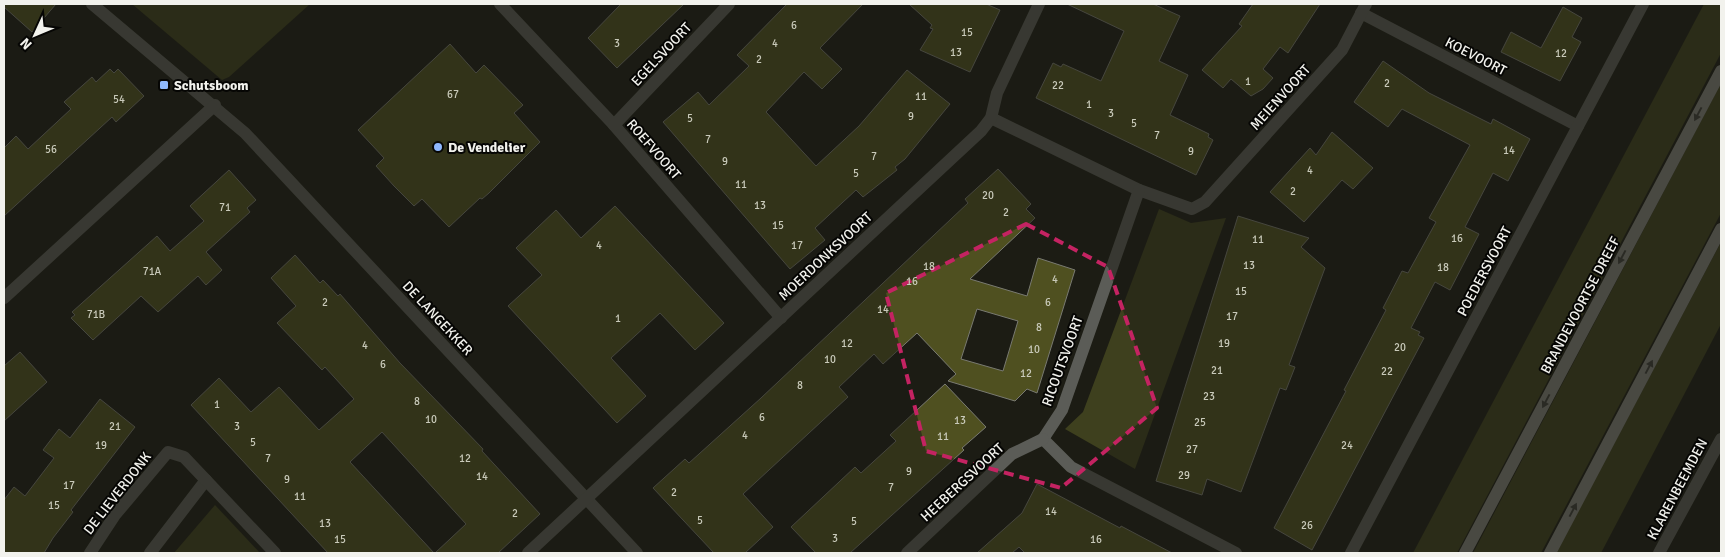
<svg xmlns="http://www.w3.org/2000/svg" width="1725" height="557" font-family="Signika,sans-serif">
  <rect width="100%" height="100%" fill="#1c1c14"/>
  <g fill="#3e401e">
    <polygon points="132,4 310,4 229,77 222,80"/>
    <polygon points="1704,4 1721,4 1721,53 1457,553 1413,553"/>
    <polygon points="1721,83 1721,213 1541,553 1473,553"/>
    <polygon points="1159,209 1191,223 1226,218 1135,469 1065,429 1083,412"/>
    <polygon points="1721,242 1721,324 1601,553 1556,553"/>
    <polygon points="215,505 260,553 174,553"/>
  </g>
  <g fill="#4f5020" stroke="#797a71" fill-rule="evenodd">
    <polygon points="4,4 56,4 32,32 4,7"/>
    <polygon points="621,4 684,4 617,68 588,38"/>
    <polygon points="787,4 863,4 820,48 842,69 822,89 804,72 766,112 816,166 859,126 907,70 950,104 905,159 895,167 897,170 863,197 856,190 815,228 825,240 790,269 663,122 698,92 709,105 749,66 737,55"/>
    <polygon points="909,4 986,4 1000,10 970,72 920,50 933,29 930,28 932,25"/>
    <polygon points="1067,4 1153,4 1180,16 1159,61 1188,75 1170,115 1209,134 1208,137 1213,140 1196,175 1036,98 1053,63 1061,67 1063,64 1101,81 1124,31"/>
    <polygon points="1253,4 1320,4 1288,53 1280,47 1263,69 1273,78 1263,89 1251,96 1231,79 1223,88 1202,70 1242,26 1239,24"/>
    <polygon points="1563,7 1582,18 1572,37 1581,42 1560,81 1501,52 1511,32 1541,48"/>
    <polygon points="450,44 476,73 484,65 523,105 514,113 540,142 489,193 482,199 480,198 449,227 422,199 414,206 394,186 376,166 384,158 358,130"/>
    <polygon points="1383,61 1429,93 1491,124 1493,119 1530,139 1508,181 1493,173 1465,227 1479,234 1450,290 1435,282 1411,328 1420,332 1418,335 1424,338 1312,550 1274,528 1346,391 1344,390 1386,310 1383,308 1402,271 1408,273 1436,222 1429,218 1470,145 1402,109 1388,127 1354,102"/>
    <polygon points="110,69 114,73 118,69 144,96 116,122 112,117 4,216 4,148 16,136 28,149 71,109 64,102 92,77 96,82"/>
    <polygon points="1332,132 1373,168 1353,189 1342,180 1304,222 1270,192 1310,148 1316,155"/>
    <path d="M998,169l33,35 -5,5 9,9 -65,61 57,17 11,-38 37,12 -38,123 -10,-4 -12,12 -67,-20 8,-7 -39,-41 -34,31 -9,-10 -35,33 9,10 -105,97 30,33 -28,26h-31l-61,-65 32,-29 4,4 72,-65 207,-195 -3,-4zM977,309l41,12 -15,50 -42,-12z"/>
    <polygon points="229,170 256,200 247,208 250,212 206,252 222,270 206,285 198,276 158,312 141,296 93,340 71,318 75,315 72,312 157,236 170,251 204,221 190,206"/>
    <polygon points="615,206 724,323 695,350 660,313 611,358 646,396 617,423 508,306 542,275 516,248 556,210 581,238"/>
    <polygon points="1238,216 1309,238 1301,247 1325,268 1289,365 1295,367 1286,390 1280,388 1241,492 1207,479 1202,495 1156,481"/>
    <polygon points="295,255 320,283 323,280 338,296 340,294 400,363 483,449 482,451 540,514 498,553 435,553 466,524 382,432 350,462 434,553 328,553 191,405 219,378 251,412 279,387 319,430 354,399 325,367 322,370 277,323 296,306 271,278"/>
    <polygon points="20,352 47,382 4,421 4,366"/>
    <polygon points="945,384 986,427 962,448 964,450 850,553 816,553 791,527 855,467 861,473 896,441 890,435"/>
    <polygon points="100,399 135,427 71,510 73,512 53,538 44,553 4,553 4,500 14,487 25,496 54,458 43,450 59,429 70,438"/>
    <polygon points="1037,484 1120,528 1121,526 1172,553 1025,553 1019,547 1012,553 977,553 1022,513"/>
  </g>
  <g fill="none" stroke-linecap="round" stroke-linejoin="round">
    <polyline stroke="#5b5c57" stroke-width="12" points="150,553 206,480"/>
    <g stroke="#5b5c57" stroke-width="12">
      <polyline points="92,4 245,133 637,553"/>
      <polyline points="500,4 614,125 781,318"/>
      <polyline points="1361,13 1578,126"/>
      <polyline points="991,118 1139,190 1192,209 1205,202 1342,50 1366,4"/>
      <polyline points="614,125 729,4"/>
      <polyline points="1139,190 1062,410 1043,439 1071,467 1236,553"/>
      <polyline points="4,298 215,105"/>
      <polyline points="90,553 115,515 168,452 184,457 275,553"/>
      <polyline points="528,553 981,131 991,118 997,93 1039,4"/>
      <polyline points="907,553 1012,454 1043,439"/>
      <polyline points="1351,553 1643,4"/>
      <polyline points="1659,553 1721,439"/>
    </g>
    <g stroke="#80807a" stroke-width="12">
      <polyline points="1465,553 1721,71"/>
      <polyline points="1550,553 1721,229"/>
    </g>
  </g>
  <defs><path id="oneway-solid" d="M-6-.8H1V-3.2L6.5 0L1 3.2V.8H-6Z" transform="scale(1.25)"/></defs>
  <g fill="#3d3d39">
    <use href="#oneway-solid" transform="translate(1698 114) rotate(118)"/>
    <use href="#oneway-solid" transform="translate(1622 257) rotate(118)"/>
    <use href="#oneway-solid" transform="translate(1649 367) rotate(-62)"/>
    <use href="#oneway-solid" transform="translate(1546 401) rotate(118)"/>
    <use href="#oneway-solid" transform="translate(1573 510) rotate(-62)"/>
  </g>
  <path d="M0 0H1725V557H0ZM1026,224l82,43 49,141 -96,80 -135,-37 -40,-158z" fill="#1c1c14" fill-opacity=".55" fill-rule="evenodd"/>
  <path fill="none" stroke="#c42362" stroke-width="4" stroke-dasharray="10 6" stroke-linejoin="round" d="M1026,224l82,43 49,141 -96,80 -135,-37 -40,-158z"/>
  <g fill="#8fb8fd" stroke="#060604" stroke-width="2">
    <rect x="159" y="80" width="10" height="10" rx="2.5"/>
    <circle cx="438" cy="147" r="5"/>
  </g>
  <g text-anchor="middle" stroke-width="4" stroke-linejoin="round" paint-order="stroke">
    <g font-size="11" fill="#c9caba">
      <text x="794" y="29">6</text>
      <text x="967" y="36">15</text>
      <text x="617" y="47">3</text>
      <text x="775" y="47">4</text>
      <text x="956" y="56">13</text>
      <text x="1561" y="57">12</text>
      <text x="759" y="63">2</text>
      <text x="1248" y="85">1</text>
      <text x="1387" y="87">2</text>
      <text x="1058" y="89">22</text>
      <text x="453" y="98">67</text>
      <text x="921" y="100">11</text>
      <text x="119" y="103">54</text>
      <text x="1089" y="108">1</text>
      <text x="1111" y="117">3</text>
      <text x="911" y="120">9</text>
      <text x="690" y="122">5</text>
      <text x="1134" y="127">5</text>
      <text x="1157" y="139">7</text>
      <text x="708" y="143">7</text>
      <text x="51" y="153">56</text>
      <text x="1509" y="154">14</text>
      <text x="1191" y="155">9</text>
      <text x="874" y="160">7</text>
      <text x="725" y="165">9</text>
      <text x="1310" y="174">4</text>
      <text x="856" y="177">5</text>
      <text x="741" y="188">11</text>
      <text x="1293" y="195">2</text>
      <text x="988" y="199">20</text>
      <text x="760" y="209">13</text>
      <text x="225" y="211">71</text>
      <text x="1006" y="216">2</text>
      <text x="778" y="229">15</text>
      <text x="1457" y="242">16</text>
      <text x="1258" y="243">11</text>
      <text x="599" y="249">4</text>
      <text x="797" y="249">17</text>
      <text x="1249" y="269">13</text>
      <text x="929" y="270">18</text>
      <text x="1443" y="271">18</text>
      <text x="152" y="275">71A</text>
      <text x="1055" y="283">4</text>
      <text x="912" y="285">16</text>
      <text x="1241" y="295">15</text>
      <text x="325" y="306">2</text>
      <text x="1048" y="306">6</text>
      <text x="883" y="313">14</text>
      <text x="96" y="318">71B</text>
      <text x="1232" y="320">17</text>
      <text x="618" y="322">1</text>
      <text x="1039" y="331">8</text>
      <text x="847" y="347">12</text>
      <text x="1224" y="347">19</text>
      <text x="365" y="349">4</text>
      <text x="1400" y="351">20</text>
      <text x="1034" y="353">10</text>
      <text x="830" y="363">10</text>
      <text x="383" y="368">6</text>
      <text x="1217" y="374">21</text>
      <text x="1387" y="375">22</text>
      <text x="1026" y="377">12</text>
      <text x="800" y="389">8</text>
      <text x="1209" y="400">23</text>
      <text x="417" y="405">8</text>
      <text x="217" y="408">1</text>
      <text x="762" y="421">6</text>
      <text x="431" y="423">10</text>
      <text x="960" y="424">13</text>
      <text x="1200" y="426">25</text>
      <text x="115" y="430">21</text>
      <text x="237" y="430">3</text>
      <text x="745" y="439">4</text>
      <text x="943" y="440">11</text>
      <text x="253" y="446">5</text>
      <text x="101" y="449">19</text>
      <text x="1347" y="449">24</text>
      <text x="1192" y="453">27</text>
      <text x="268" y="462">7</text>
      <text x="465" y="462">12</text>
      <text x="909" y="475">9</text>
      <text x="1184" y="479">29</text>
      <text x="482" y="480">14</text>
      <text x="287" y="483">9</text>
      <text x="69" y="489">17</text>
      <text x="891" y="491">7</text>
      <text x="674" y="496">2</text>
      <text x="300" y="500">11</text>
      <text x="54" y="509">15</text>
      <text x="1051" y="515">14</text>
      <text x="515" y="517">2</text>
      <text x="700" y="524">5</text>
      <text x="854" y="525">5</text>
      <text x="325" y="527">13</text>
      <text x="1307" y="529">26</text>
      <text x="835" y="542">3</text>
      <text x="340" y="543">15</text>
      <text x="1096" y="543">16</text>
    </g>
    <g font-size="14" fill="#f2f2ed" stroke="#060604">
      <text transform="translate(661 54) rotate(-47)" y="5">EGELSVOORT</text>
      <text transform="translate(1476 56) rotate(27)" y="5">KOEVOORT</text>
      <text transform="translate(1280 97) rotate(-48)" y="5">MEIENVOORT</text>
      <text transform="translate(654 149) rotate(49)" y="5">ROEFVOORT</text>
      <text transform="translate(825 256) rotate(-43)" y="5">MOERDONKSVOORT</text>
      <text transform="translate(1484 271) rotate(-62)" y="5">POEDERSVOORT</text>
      <text transform="translate(1580 305) rotate(-62)" y="5">BRANDEVOORTSE DREEF</text>
      <text transform="translate(438 318) rotate(47)" y="5">DE LANGEKKER</text>
      <text transform="translate(1062 361) rotate(-70)" y="5">RICOUTSVOORT</text>
      <text transform="translate(962 482) rotate(-43)" y="5">HEEBERGSVOORT</text>
      <text transform="translate(1677 489) rotate(-62)" y="5">KLARENBEEMDEN</text>
      <text transform="translate(117 493) rotate(-52)" y="5">DE LIEVERDONK</text>
    </g>
    <g font-size="14" font-weight="bold" fill="#f2f2ed" stroke="#060604" text-anchor="start">
      <text x="174" y="90">Schutsboom</text>
      <text x="448" y="152">De Vendelier</text>
    </g>
  </g>
  <rect width="1725" height="557" fill="none" stroke="#f2f2ed" stroke-width="10"/>
  <g transform="translate(35 35) rotate(226)" stroke="#060604" stroke-width="4" paint-order="stroke">
  <path d="M0-4L9 19L0 12L-9 19Z" fill="#f2f2ed"/>
  <text y="-8" font-size="14" font-weight="bold" text-anchor="middle" fill="#f2f2ed">N</text>
  </g>
</svg>
